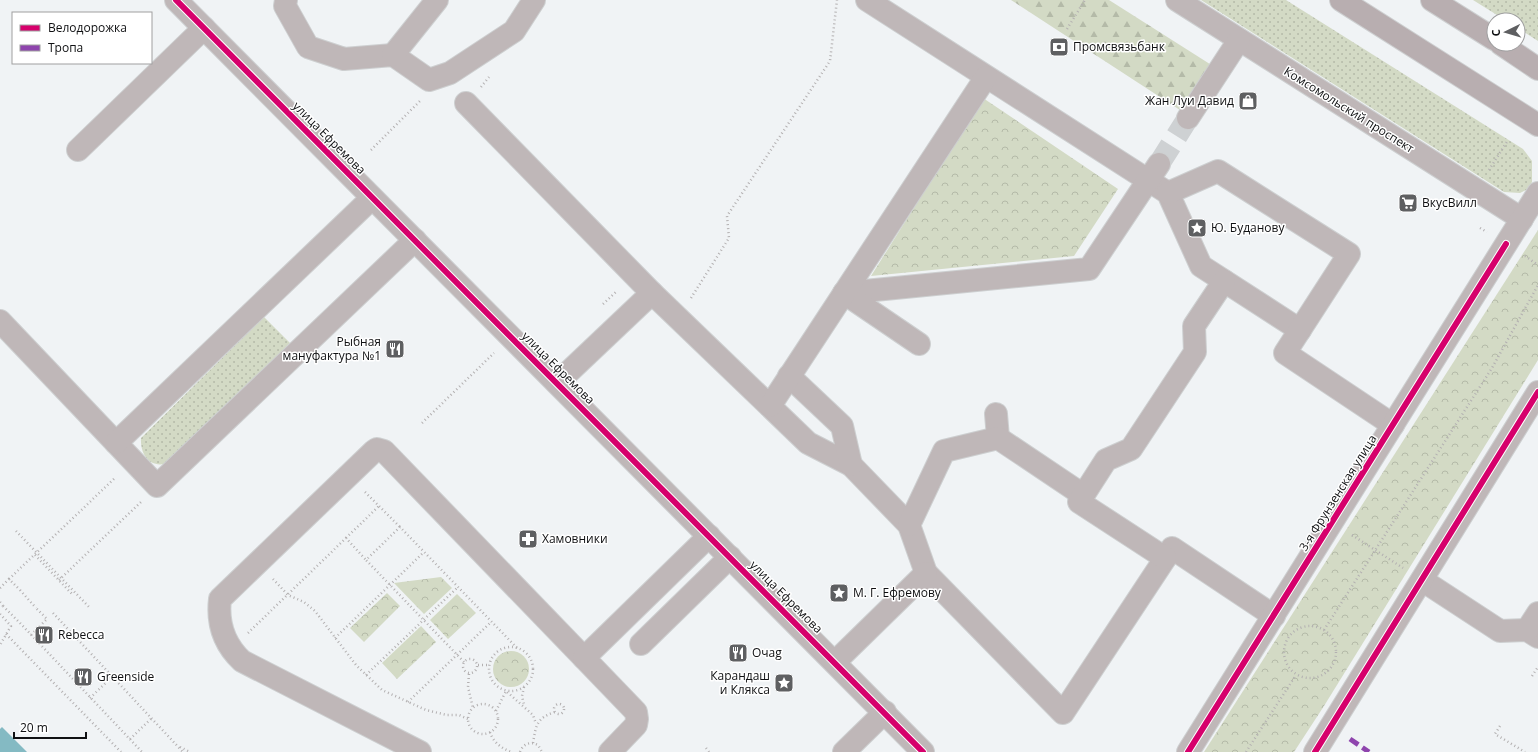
<svg xmlns="http://www.w3.org/2000/svg" width="1538" height="752" font-family="'Open Sans',sans-serif">
  <defs>
    <pattern id="grass-dots" width="8" height="8" patternUnits="userSpaceOnUse"><rect width="8" height="8" fill="#d3dac5"/><path d="M2 2h.1M6 6h.1" fill="none" stroke="#b4baa8" stroke-width="1.8" stroke-linecap="round"/></pattern>
    <pattern id="forest-firs" width="22" height="20" patternUnits="userSpaceOnUse"><rect width="22" height="20" fill="#d3dac5"/><path d="M5 1l3.5 6h-7zM16 11l3.5 6h-7z" fill="#b4baa8"/></pattern>
    <pattern id="park-crowns" width="20" height="18" patternUnits="userSpaceOnUse"><rect width="20" height="18" fill="#d3dac5"/><path d="M2 6a3 3 0 1 1 6 0M12 15a3 3 0 1 1 6 0" fill="none" stroke="#b4baa8"/></pattern>
  </defs>
  <rect width="100%" height="100%" fill="#f0f3f5"/>
  <g fill="url(#grass-dots)">
    <polygon points="1201,0 1286,0 1523,149 1532,161 1532,182 1528,189 1520,193 1504,192"/>
    <polygon points="1473,0 1538,0 1538,41 1518,28 1518,20 1505,20"/>
    <path d="M264,317l26,26 -122,120c-18,6 -28,-8 -27,-25z"/>
  </g>
  <polygon fill="url(#forest-firs)" points="1011,0 1109,0 1213,66 1183,112"/>
  <g fill="url(#park-crowns)">
    <polygon points="983,98 1118,189 1074,256 871,276"/>
    <polygon points="1538,230 1538,360 1324,706 1294,752 1204,752"/>
    <polygon points="441,577 452,588 424,614 394,583"/>
    <polygon points="387,593 400,606 364,642 350,628"/>
    <polygon points="457,594 476,613 448,639 430,620"/>
    <polygon points="421,626 436,642 397,679 382,663"/>
    <circle cx="511" cy="669" r="18"/>
  </g>
  <polygon fill="#84bac3" points="2,727 27,752 0,752 0,729"/>
  <g fill="none" stroke-linecap="round" stroke-linejoin="round">
    <polyline stroke="#ced1d3" stroke-width="22" stroke-dasharray="22 11" stroke-linecap="butt" points="1159,164 1188,118"/>
    <defs>
      <g id="minor">
        <polyline points="176,0 923,752"/>
        <polyline points="286,0 285,6 308,47 344,59 393,55 429,80 450,73 514,31 534,0"/>
        <polyline points="867,0 1168,193 1201,266 1300,330"/>
        <polyline points="1177,0 1522,219"/>
        <polyline points="393,55 437,0"/>
        <polyline points="466,103 652,293 808,443 851,465 909,525 926,573 1063,713 1172,548 1274,616"/>
        <polyline points="1188,118 1239,40"/>
        <polyline points="78,150 204,28"/>
        <polyline points="1168,193 1218,171 1349,254 1285,353 1393,425"/>
        <polyline points="844,293 1089,269 1159,164"/>
        <polyline points="844,293 919,344"/>
        <polyline points="0,321 157,486 415,240"/>
        <polyline points="789,376 842,426 851,465"/>
        <polyline points="557,383 652,293"/>
        <polyline points="770,406 986,77"/>
        <polyline points="996,414 998,438"/>
        <polyline points="116,443 372,198"/>
        <polyline points="909,525 944,451 998,438 1083,495"/>
        <polyline points="1165,558 1079,502 1106,460 1131,449 1195,352 1194,326 1224,281"/>
        <polyline points="1422,580 1500,631 1527,630 1538,637"/>
        <polyline points="1527,630 1538,613"/>
        <polyline points="641,644 730,557"/>
        <polyline points="835,662 926,573"/>
        <path d="M420,752l-178,-91c-18,-17 -25,-37 -22,-62l154,-148 3,-2 7,2 200,207"/>
        <polyline points="610,752 636,725 637,719 636,712 584,658 709,536"/>
        <polyline points="844,752 885,712"/>
        <polyline points="1188,752 1538,193"/>
        <polyline points="1315,752 1538,392"/>
      </g>
      <g id="major">
        <polyline points="1341,0 1538,125"/>
        <polyline points="1432,0 1494,39"/>
        <polyline points="1501,44 1538,69"/>
      </g>
    </defs>
    <use href="#minor" stroke="#cdcfd0" stroke-width="24"/>
    <use href="#major" stroke="#cdcfd0" stroke-width="24"/>
    <g stroke="#b3b0b1" stroke-width="2.5" stroke-dasharray="1 3" stroke-linecap="butt">
      <polyline points="1067,29 1085,0"/>
      <polyline points="481,87 489,77"/>
      <polyline points="371,150 420,101"/>
      <polyline points="1489,170 1508,140"/>
      <polyline points="1480,228 1487,232"/>
      <polyline points="1525,256 1538,265"/>
      <polyline points="691,298 729,238 727,216 830,61 837,0"/>
      <polyline points="603,304 617,291"/>
      <polyline points="422,423 494,353"/>
      <polyline points="365,492 400,527"/>
      <polyline points="1352,535 1403,568"/>
      <polyline points="346,538 379,506"/>
      <polyline points="35,555 72,594"/>
      <polyline points="9,579 116,477"/>
      <polyline points="273,579 288,595 304,602 315,611 356,665 382,690 426,710 447,715 459,715 468,719"/>
      <polyline points="59,580 141,502"/>
      <polyline points="0,588 9,579 20,590"/>
      <polyline points="0,602 3,606"/>
      <polyline points="53,613 183,752"/>
      <polyline points="0,614 11,626 0,645"/>
      <polyline points="20,623 142,752"/>
      <circle cx="1310" cy="652" r="26"/>
      <polyline points="1324,630 1492,368 1538,285"/>
      <polyline points="248,633 346,538 366,560"/>
      <polyline points="6,634 121,752"/>
      <polyline points="31,635 47,619 36,608"/>
      <polyline points="335,638 424,552"/>
      <circle cx="511" cy="669" r="22"/>
      <circle cx="470" cy="666" r="7"/>
      <polyline points="464,662 366,560 400,527 518,649"/>
      <polyline points="478,665 490,665"/>
      <polyline points="469,674 468,687 473,708"/>
      <polyline points="366,675 458,587"/>
      <polyline points="1532,676 1538,667"/>
      <polyline points="524,687 522,696 524,705"/>
      <polyline points="90,698 113,676"/>
      <polyline points="408,702 491,622"/>
      <circle cx="559" cy="709" r="5"/>
      <circle cx="483" cy="719" r="15"/>
      <polyline points="496,711 506,691 533,715 536,724"/>
      <polyline points="1500,726 1495,734 1525,752"/>
      <path d="M490,732c3,10 11,16 21,20"/>
      <polyline points="130,739 152,718"/>
      <path d="M533,743c3,-17 3,-25 22,-31"/>
      <polyline points="180,747 190,752"/>
      <polyline points="706,748 709,752"/>
      <path d="M520,752c3,-8 10,-11 18,-7l4,7"/>
      <polyline points="1246,752 1296,675"/>
    </g>
    <use href="#minor" stroke="#bfb7b8" stroke-width="22"/>
    <use href="#major" stroke="#b8aeb0" stroke-width="22"/>
    <g stroke="#b3b0b1" stroke-width="2.5" stroke-dasharray="1 3" stroke-linecap="butt">
      <polyline points="16,531 89,607"/>
      <polyline points="20,590 36,608"/>
      <polyline points="3,606 20,623"/>
    </g>
    <polyline stroke="#8e44ad" stroke-width="5" stroke-dasharray="10 5" stroke-linecap="butt" points="1350,739 1369,752"/>
    <defs>
      <g id="cycleway">
        <polyline points="176,0 923,752"/>
        <polyline points="1188,752 1506,244"/>
        <polyline points="1315,752 1538,392"/>
      </g>
    </defs>
    <use href="#cycleway" stroke="#fff" stroke-width="8"/>
    <use href="#cycleway" stroke="#d6006c" stroke-width="6"/>
  </g>
  <defs>
    <symbol id="bank-square" viewBox="-11 -11 22 22"><rect x="-9" y="-9" width="18" height="18" rx="4" fill="#5e5f61" stroke="#fff"/><path d="M-6-4H6V4H-6ZM0-2.3a2.3 2.3 0 1 0 0 4.6a2.3 2.3 0 1 0 0-4.6Z" fill="#fff"/></symbol>
    <symbol id="shop-square" viewBox="-11 -11 22 22"><rect x="-9" y="-9" width="18" height="18" rx="4" fill="#5e5f61" stroke="#fff"/><path d="M-5-2.5h2.3a2.7 3.5 0 0 1 5.4 0H5L5.5 6h-11ZM-1.5-2.5h3a1.5 2.3 0 0 0-3 0Z" fill="#fff"/></symbol>
    <symbol id="supermarket-square" viewBox="-11 -11 22 22"><rect x="-9" y="-9" width="18" height="18" rx="4" fill="#5e5f61" stroke="#fff"/><path d="M-6-5.5h2.5l.6 2H6L4.5 2H-2.5L-4.4-4H-6ZM-1.5 3.2a1.3 1.3 0 1 0 .1 0ZM3 3.2a1.3 1.3 0 1 0 .1 0Z" fill="#fff"/></symbol>
    <symbol id="sight-square" viewBox="-11 -11 22 22"><rect x="-9" y="-9" width="18" height="18" rx="4" fill="#5e5f61" stroke="#fff"/><path d="M0-6L1.8-2.2L6-1.7L2.9 1.2L3.7 5.4L0 3.3L-3.7 5.4L-2.9 1.2L-6-1.7L-1.8-2.2Z" fill="#fff"/></symbol>
    <symbol id="restaurant-square" viewBox="-11 -11 22 22"><rect x="-9" y="-9" width="18" height="18" rx="4" fill="#5e5f61" stroke="#fff"/><path d="M-5-6h1v4h1v-4h1v4h1v-4h1v5L-1.5 .5V6h-2V.5L-5-1ZM5-6V6H3V1.5H1.5Q1.5-4 5-6Z" fill="#fff"/></symbol>
    <symbol id="pharmacy-square" viewBox="-11 -11 22 22"><rect x="-9" y="-9" width="18" height="18" rx="4" fill="#5e5f61" stroke="#fff"/><path d="M-2-6h4v4h4v4h-4v4h-4v-4h-4v-4h4Z" fill="#fff"/></symbol>
  </defs>
  <g fill-rule="evenodd">
    <use href="#bank-square" x="1048" y="36" width="22" height="22"/>
    <use href="#shop-square" x="1237" y="90" width="22" height="22"/>
    <use href="#supermarket-square" x="1397" y="192" width="22" height="22"/>
    <use href="#sight-square" x="1186" y="217" width="22" height="22"/>
    <use href="#restaurant-square" x="384" y="338" width="22" height="22"/>
    <use href="#pharmacy-square" x="517" y="528" width="22" height="22"/>
    <use href="#sight-square" x="828" y="582" width="22" height="22"/>
    <use href="#restaurant-square" x="33" y="624" width="22" height="22"/>
    <use href="#restaurant-square" x="727" y="642" width="22" height="22"/>
    <use href="#restaurant-square" x="72" y="666" width="22" height="22"/>
    <use href="#sight-square" x="773" y="672" width="22" height="22"/>
  </g>
  <g text-anchor="middle" stroke-width="3" stroke-linejoin="round" paint-order="stroke">
    <g font-size="12" fill="#0f1012" stroke="#fff" text-anchor="start">
      <text x="1073" y="51">Промсвязьбанк</text>
      <text x="1234" y="105" text-anchor="end">Жан Луи Давид</text>
      <text x="1422" y="207">ВкусВилл</text>
      <text x="1211" y="232">Ю. Буданову</text>
      <text x="381" y="346" text-anchor="end">Рыбная<tspan x="381" dy="14">мануфактура №1</tspan></text>
      <text x="542" y="543">Хамовники</text>
      <text x="853" y="597">М. Г. Ефремову</text>
      <text x="58" y="639">Rebecca</text>
      <text x="752" y="657">Очаg</text>
      <text x="770" y="680" text-anchor="end">Карандаш<tspan x="770" dy="14">и Клякса</tspan></text>
      <text x="97" y="681">Greenside</text>
    </g>
    <g font-size="12" fill="#0f1012" stroke="#fff">
      <text transform="translate(1349 110) rotate(32)" y="4">Комсомольский проспект</text>
      <text transform="translate(329 138) rotate(45)" y="4">улица Ефремова</text>
      <text transform="translate(558 368) rotate(45)" y="4">улица Ефремова</text>
      <text transform="translate(1338 493) rotate(-58)" y="4">3-я Фрунзенская улица</text>
      <text transform="translate(786 597) rotate(45)" y="4">улица Ефремова</text>
    </g>
  </g>
  <rect x="12" y="12" width="140" height="52" fill="#ffffff" stroke="#9f9fa0"/>
  <rect x="20" y="25" width="20" height="6" fill="#d6006c" stroke="#9f9fa0"/>
  <text x="48" y="32" font-size="12" fill="#0f1012">Велодорожка</text>
  <rect x="20" y="45" width="20" height="6" fill="#8e44ad" stroke="#9f9fa0"/>
  <text x="48" y="52" font-size="12" fill="#0f1012">Тропа</text>
  <g transform="translate(1506 32) rotate(265)"><circle r="19" fill="#ffffff" stroke="#9f9fa0"/>
  <path d="M0-3L7 15L0 10L-7 15Z" fill="#5e5f61"/>
  <text y="-6" font-size="11" font-weight="bold" text-anchor="middle" fill="#0f1012">С</text>
  </g>
  <path d="M14 732v6h72v-6" fill="none" stroke="#0f1012" stroke-width="2"/>
  <text x="20" y="732" font-size="12" fill="#0f1012" stroke="#ffffff" stroke-width="3" paint-order="stroke">20 m</text>
</svg>
